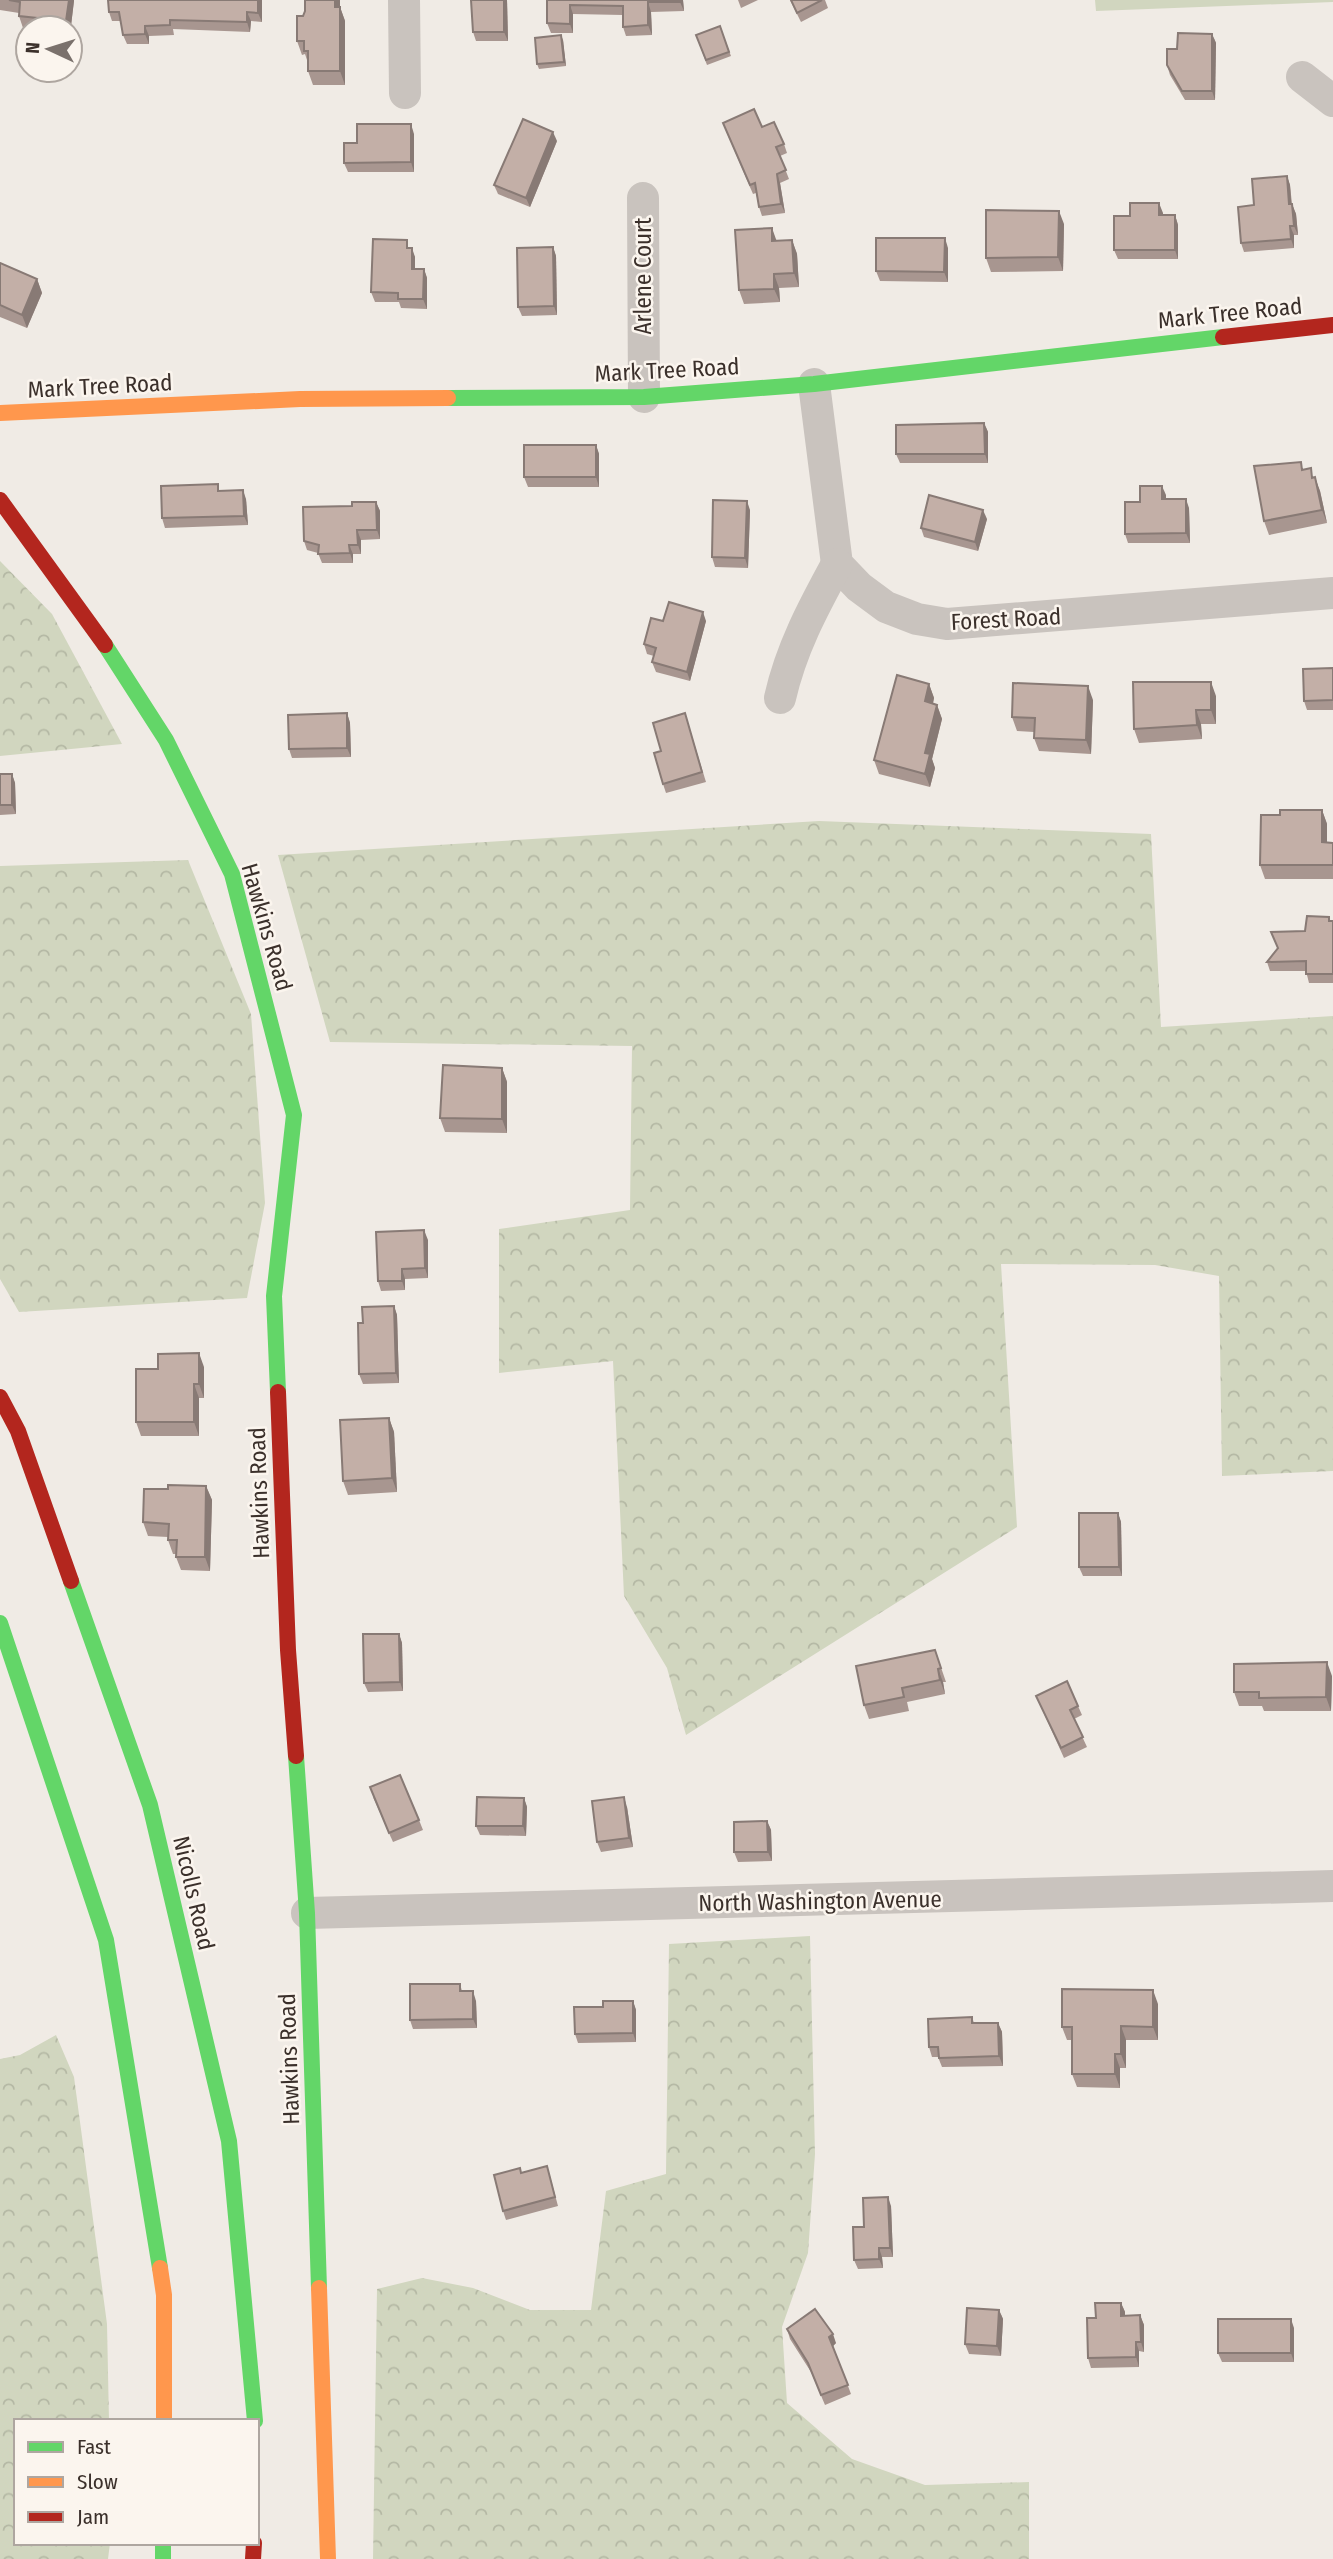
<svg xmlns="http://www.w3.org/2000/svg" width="1333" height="2559" font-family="'Fira Sans Condensed',sans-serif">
  <defs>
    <pattern id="forest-crowns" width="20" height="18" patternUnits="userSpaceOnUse" patternTransform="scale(1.75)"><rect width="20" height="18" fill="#d1d6bf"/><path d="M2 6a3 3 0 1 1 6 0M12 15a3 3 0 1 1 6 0" fill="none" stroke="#b4b8a4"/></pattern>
  </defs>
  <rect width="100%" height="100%" fill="#f0ebe5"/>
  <polygon fill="#d1d6bf" points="1095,0 1333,0 1333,2 1096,11"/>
  <g fill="url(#forest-crowns)">
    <polygon points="0,561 52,614 122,744 0,756"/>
    <polygon points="819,821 1151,834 1161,1027 1333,1016 1333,1471 1222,1476 1219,1276 1155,1265 1001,1264 1017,1527 686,1735 667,1668 624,1596 613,1361 499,1373 499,1229 630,1210 632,1046 330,1042 278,855"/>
    <polygon points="188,860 251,1014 265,1203 247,1298 19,1312 0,1279 0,866"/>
    <polygon points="810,1936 815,2154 808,2253 782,2327 787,2403 852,2459 925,2485 1029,2482 1029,2559 373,2559 377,2289 422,2278 473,2288 530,2310 591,2310 606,2191 666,2174 669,1944"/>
    <polygon points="56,2035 74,2077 107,2324 109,2421 16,2421 16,2543 110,2543 108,2559 0,2559 0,2059 20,2055"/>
  </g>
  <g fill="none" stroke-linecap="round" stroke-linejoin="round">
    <g stroke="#c9c3be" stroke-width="32">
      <polyline points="404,0 405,93"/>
      <polyline points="1302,77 1333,101"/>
      <polyline points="643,198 644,397"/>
      <polyline points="814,384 837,564 859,587 886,607 917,619 947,624 1333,593"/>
      <path d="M780,698c11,-49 33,-90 57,-134"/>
      <polyline points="307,1913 1333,1886"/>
    </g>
    <g stroke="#63d668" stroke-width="16">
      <polyline points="448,398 644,397 814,384 1223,337"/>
      <polyline points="105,645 166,740 232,874 294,1115 274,1296 278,1392"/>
      <polyline points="71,1581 150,1805 229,2141 255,2421"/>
      <polyline points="0,1623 106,1940 160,2268"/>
      <polyline points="296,1756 307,1913 319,2288"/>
      <polyline points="163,2543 163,2559"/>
    </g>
    <g stroke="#ff974d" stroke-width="16">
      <polyline points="0,413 300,399 448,398"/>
      <polyline points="160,2268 164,2295 164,2421"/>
      <polyline points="319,2288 328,2559"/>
    </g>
    <g stroke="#b3261e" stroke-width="16">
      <polyline points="1223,337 1333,325"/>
      <polyline points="0,500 105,645"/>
      <polyline points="278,1392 288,1650 296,1756"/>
      <polyline points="0,1397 18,1431 71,1581"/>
      <polyline points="253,2559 254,2543"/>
    </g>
  </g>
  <g fill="#a89690">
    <polygon points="0,0 74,0 70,34 70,28 23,28 19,16 19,13 0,10"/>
    <polygon points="262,0 262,22 251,21 250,32 173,29 174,35 149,36 149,44 127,44 123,35 121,21 112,21 109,12"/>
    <polygon points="305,0 340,0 340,7 345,21 345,85 313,85 308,71 308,63 305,54 302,55 297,41 305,11"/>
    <polygon points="471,0 507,0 508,41 476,41 473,32"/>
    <polygon points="547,0 683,0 684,11 651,12 652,35 626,36 623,27 623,15 573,14 573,33 551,33 547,23"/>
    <polygon points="738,0 758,0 741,8"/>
    <polygon points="790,0 825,0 828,8 801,22"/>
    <polygon points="720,26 731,56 707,65 696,35"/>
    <polygon points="1212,34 1216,43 1215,100 1185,100 1170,75 1167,65 1177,49"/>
    <polygon points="563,40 566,66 539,69 537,64"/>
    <polygon points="762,127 784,144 787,153 780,156 789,179 780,183 785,213 762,216 759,207 756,193 753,194 726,131"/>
    <polygon points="414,134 414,172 348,172 344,163 357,143"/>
    <polygon points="557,141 530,207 498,194 494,185"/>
    <polygon points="1287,176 1290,185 1292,204 1296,214 1298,235 1294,235 1294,248 1244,252 1241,243 1254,205"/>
    <polygon points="1163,213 1163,215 1175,215 1178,225 1178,259 1118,259 1114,250 1130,216"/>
    <polygon points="1064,224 1063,271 991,272 986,258"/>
    <polygon points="792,240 797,254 799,287 779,288 780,302 744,304 739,290 776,241"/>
    <polygon points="553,247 556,256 557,315 522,316 518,307"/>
    <polygon points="410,248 415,257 415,269 424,269 427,278 427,309 401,308 399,302 375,302 371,292"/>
    <polygon points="948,248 948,282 880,281 876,271"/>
    <polygon points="0,263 37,279 42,293 27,328 0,317"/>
    <polygon points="984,423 988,432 988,463 900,463 896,454"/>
    <polygon points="596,445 599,454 599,487 528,487 524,477"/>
    <polygon points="1304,470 1314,477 1320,491 1327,523 1269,535 1264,521"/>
    <polygon points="220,491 246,499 248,525 165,528 162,518"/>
    <polygon points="1166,495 1166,499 1189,508 1190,543 1128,543 1125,534 1140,502"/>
    <polygon points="376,502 380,511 380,539 361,540 361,554 353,554 353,563 322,563 318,553 307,550 304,541 352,506"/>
    <polygon points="750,510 748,568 715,567 712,557"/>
    <polygon points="987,519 978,551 924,537 921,528"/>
    <polygon points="663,621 706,621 690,681 656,672 652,662 654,656 647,654 644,644"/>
    <polygon points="1333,668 1333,710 1307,710 1304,701"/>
    <polygon points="929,684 934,698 933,704 937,705 942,719 932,759 935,768 930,787 879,774 874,760"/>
    <polygon points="1216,696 1216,724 1201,724 1202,739 1139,743 1134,729"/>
    <polygon points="1093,700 1091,754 1039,751 1034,738 1034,732 1017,731 1012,717"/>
    <polygon points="347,713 350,723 351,757 292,758 289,749"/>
    <polygon points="688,723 706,782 666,793 663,784 661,751"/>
    <polygon points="0,774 12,774 15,783 16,814 0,815"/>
    <polygon points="1322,810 1327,824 1327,842 1333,843 1333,879 1265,879 1260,865 1280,815"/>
    <polygon points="1331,921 1333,921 1333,983 1309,983 1306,971 1270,971 1267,962 1278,949 1271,932 1305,931"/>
    <polygon points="502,1068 507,1082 507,1133 445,1132 440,1118"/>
    <polygon points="428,1240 428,1278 405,1279 405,1290 381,1291 378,1281"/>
    <polygon points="394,1306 397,1315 399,1383 363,1384 359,1374 363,1323"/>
    <polygon points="204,1367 204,1398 199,1398 199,1436 141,1436 136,1422 158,1369"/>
    <polygon points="389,1418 394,1432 397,1492 348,1495 343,1481"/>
    <polygon points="206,1486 212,1500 210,1571 181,1570 176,1557 176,1554 173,1554 168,1540 168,1537 148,1536 143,1522 168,1489"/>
    <polygon points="1118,1513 1121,1522 1122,1576 1083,1576 1079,1567"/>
    <polygon points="399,1634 402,1643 403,1691 368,1692 364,1683"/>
    <polygon points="935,1650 946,1682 943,1682 945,1694 907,1702 909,1711 869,1719 864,1705"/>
    <polygon points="1332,1676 1331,1711 1264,1711 1262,1706 1239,1706 1234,1692"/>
    <polygon points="1036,1696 1078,1706 1082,1715 1074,1719 1087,1747 1064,1758"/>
    <polygon points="373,1797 419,1820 423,1830 393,1842"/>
    <polygon points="524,1798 527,1807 526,1836 480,1835 476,1826"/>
    <polygon points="627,1807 633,1847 601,1852 597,1842"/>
    <polygon points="767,1821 771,1830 772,1861 738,1862 734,1852"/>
    <polygon points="460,1984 462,1991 476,2001 477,2028 413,2029 410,2020"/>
    <polygon points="633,2001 636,2010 636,2042 578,2043 575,2034 603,2007"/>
    <polygon points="1158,2004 1158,2040 1126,2040 1126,2068 1120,2068 1120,2088 1077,2087 1072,2074 1072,2040 1067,2040 1062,2027"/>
    <polygon points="972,2017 974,2023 998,2023 1002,2032 1003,2066 942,2067 938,2057 932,2057 929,2047"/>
    <polygon points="522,2173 550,2176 558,2206 506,2220 503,2211"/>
    <polygon points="891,2206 893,2257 882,2257 883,2268 858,2269 854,2260 864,2227"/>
    <polygon points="1121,2303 1125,2312 1125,2316 1140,2315 1144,2325 1144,2352 1139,2351 1139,2367 1091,2368 1088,2358 1096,2318"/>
    <polygon points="999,2310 1003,2319 1001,2356 969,2354 965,2344"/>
    <polygon points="1294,2328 1294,2362 1222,2362 1218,2353"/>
    <polygon points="787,2329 836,2343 833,2346 851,2394 825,2405 811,2372 790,2339"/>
  </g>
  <g fill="#887a75">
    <polygon points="69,0 74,0 74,1 70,34 70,28 68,28 66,21"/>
    <polygon points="258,0 262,0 262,22 258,13"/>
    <polygon points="335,0 340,0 340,21 335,7"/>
    <polygon points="504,0 507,0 508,41 504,32"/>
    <polygon points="680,0 683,0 684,11 680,2"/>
    <polygon points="648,2 651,12 652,35 648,25"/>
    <polygon points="570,5 573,14 573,33 570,24"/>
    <polygon points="340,7 345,21 345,85 340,71"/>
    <polygon points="247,12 251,21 250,32 247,22"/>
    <polygon points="145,26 149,36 149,44 145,34"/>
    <polygon points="1212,34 1216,43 1215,100 1212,91"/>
    <polygon points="561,35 563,40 566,66 564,62"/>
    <polygon points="411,124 414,134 414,172 411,162"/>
    <polygon points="553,132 557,141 530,207 526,198"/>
    <polygon points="777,174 780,183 785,213 781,204"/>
    <polygon points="1287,176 1290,185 1292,214 1289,204"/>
    <polygon points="1159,203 1163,213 1163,225 1159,215"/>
    <polygon points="1292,204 1296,214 1298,235 1294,226"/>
    <polygon points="1059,211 1064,224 1063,271 1058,257"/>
    <polygon points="1175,215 1178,225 1178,259 1175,250"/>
    <polygon points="1290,226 1294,235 1294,248 1291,239"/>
    <polygon points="772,228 777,242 772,241"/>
    <polygon points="945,238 948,248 948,282 944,272"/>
    <polygon points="792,240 797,254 799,287 794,273"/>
    <polygon points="553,247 556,256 557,315 554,306"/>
    <polygon points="412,248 415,257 415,278 412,269"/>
    <polygon points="424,269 427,278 427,309 423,299"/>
    <polygon points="774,274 779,288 780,302 774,289"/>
    <polygon points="37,279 42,293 27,328 22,315"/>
    <polygon points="984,423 988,432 988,463 985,454"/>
    <polygon points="596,445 599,454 599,487 596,477"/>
    <polygon points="1315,477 1320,491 1327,523 1322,510"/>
    <polygon points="1162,486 1166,495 1166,508 1162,499"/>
    <polygon points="243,490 246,499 248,525 244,516"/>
    <polygon points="1186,499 1189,508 1190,543 1186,533"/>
    <polygon points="747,501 750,510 748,568 745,558"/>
    <polygon points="376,502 380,511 380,539 377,530"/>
    <polygon points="983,510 987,519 978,551 975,542"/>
    <polygon points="357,530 361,540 361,554 358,545"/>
    <polygon points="349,545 353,554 353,563 350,553"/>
    <polygon points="703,612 706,621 690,681 687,672"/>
    <polygon points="1211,682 1216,696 1216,724 1211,710"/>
    <polygon points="929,684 934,698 930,715 925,701"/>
    <polygon points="1088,686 1093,700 1091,754 1086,740"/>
    <polygon points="937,705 942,719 932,759 935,768 930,787 925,774 925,753"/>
    <polygon points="1196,710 1201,724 1202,739 1197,725"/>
    <polygon points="347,713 350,723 351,757 347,748"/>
    <polygon points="12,774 15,783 16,814 12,805"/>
    <polygon points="1322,810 1327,824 1327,856 1322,842"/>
    <polygon points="502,1068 507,1082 507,1133 502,1119"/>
    <polygon points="424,1230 428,1240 428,1278 425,1268"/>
    <polygon points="402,1269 405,1279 405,1290 402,1281"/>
    <polygon points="394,1306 397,1315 399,1383 396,1373"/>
    <polygon points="199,1353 204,1367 204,1398 199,1384"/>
    <polygon points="194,1384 199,1398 199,1436 194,1422"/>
    <polygon points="389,1418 394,1432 397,1492 392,1478"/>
    <polygon points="206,1486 212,1500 210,1571 205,1557"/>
    <polygon points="1118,1513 1121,1522 1122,1576 1119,1567"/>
    <polygon points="399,1634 402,1643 403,1691 400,1682"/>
    <polygon points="1327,1662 1332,1676 1331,1711 1326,1697"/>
    <polygon points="938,1669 943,1682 945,1694 940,1680"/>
    <polygon points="624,1797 627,1807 633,1847 629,1838"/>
    <polygon points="524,1798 527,1807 526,1836 523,1826"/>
    <polygon points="767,1821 771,1830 772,1861 768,1852"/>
    <polygon points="1153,1990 1158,2004 1158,2040 1153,2027"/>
    <polygon points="473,1991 476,2001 477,2028 473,2019"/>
    <polygon points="633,2001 636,2010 636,2042 633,2033"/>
    <polygon points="998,2023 1002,2032 1003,2066 999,2056"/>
    <polygon points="1121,2026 1126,2040 1126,2068 1121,2054"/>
    <polygon points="1115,2054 1120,2068 1120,2088 1115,2074"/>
    <polygon points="888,2197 891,2206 893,2257 890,2248"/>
    <polygon points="879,2248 882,2257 883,2268 879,2259"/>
    <polygon points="1121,2303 1125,2312 1125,2325 1121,2316"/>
    <polygon points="999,2310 1003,2319 1001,2356 997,2346"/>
    <polygon points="1140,2315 1144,2325 1144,2352 1141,2342"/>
    <polygon points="1291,2319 1294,2328 1294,2362 1291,2353"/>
    <polygon points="833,2334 836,2343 833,2346 829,2337"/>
    <polygon points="1136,2342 1139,2351 1139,2367 1136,2357"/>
  </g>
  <g fill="#c3afa7" stroke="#887a75" stroke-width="2">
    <polygon points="9,0 69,0 66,21 19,16 20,2"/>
    <polygon points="108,0 258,0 258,13 247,12 247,22 170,20 170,25 145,26 145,34 123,35 119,12 109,12"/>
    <polygon points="305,0 335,0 335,7 340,7 340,71 308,71 308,51 304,51 304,41 297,41 297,16 303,16 305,11"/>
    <polygon points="471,0 504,0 504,32 473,32"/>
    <polygon points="547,0 680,0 680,2 648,2 648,25 623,27 623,6 570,5 570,24 547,23"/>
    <polygon points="791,0 822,0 797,13"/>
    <polygon points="720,26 729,52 706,60 696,35"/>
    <polygon points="1178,33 1212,34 1212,91 1182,91 1167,65 1167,49 1177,49"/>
    <polygon points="561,35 564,62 537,64 535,38"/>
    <polygon points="754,109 762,127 774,122 784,144 776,147 786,170 777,174 781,204 759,207 755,183 750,185 723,123"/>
    <polygon points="523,119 553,132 526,198 494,185"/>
    <polygon points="357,124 411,124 411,162 344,163 344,143 357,143"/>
    <polygon points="1287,176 1289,204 1292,204 1294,226 1290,226 1291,239 1241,243 1238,207 1254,205 1252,179"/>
    <polygon points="1130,203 1159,203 1159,215 1175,215 1175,250 1114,250 1114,216 1130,216"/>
    <polygon points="986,210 1059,211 1058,257 986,258"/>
    <polygon points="772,228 772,241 792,240 794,273 774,274 774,289 739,290 735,230"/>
    <polygon points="876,238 945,238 944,272 876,271"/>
    <polygon points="373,239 407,240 407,248 412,248 412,269 424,269 423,299 398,299 398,293 371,292"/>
    <polygon points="553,247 554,306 518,307 517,248"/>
    <polygon points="0,263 37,279 22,315 0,305"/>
    <polygon points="984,423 985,454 896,454 896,425"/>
    <rect x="524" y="445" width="72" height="32"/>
    <polygon points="1301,462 1302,470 1311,468 1312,478 1315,477 1322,510 1264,521 1254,466"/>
    <polygon points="218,484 218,491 243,490 244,516 162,518 161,486"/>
    <polygon points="1140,486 1162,486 1162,499 1186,499 1186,533 1125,534 1125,502 1140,502"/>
    <polygon points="929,495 983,510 975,542 921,528"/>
    <polygon points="713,500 747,501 745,558 712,557"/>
    <polygon points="352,502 376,502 377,530 357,530 358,545 349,545 350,553 318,554 319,545 304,541 303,507 352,506"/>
    <polygon points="669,602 703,612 687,672 652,662 656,648 644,644 651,618 663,621"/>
    <polygon points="1333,668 1333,700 1304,701 1303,669"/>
    <polygon points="897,675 929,684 925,701 937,705 925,753 930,754 925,774 874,760"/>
    <polygon points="1133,682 1211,682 1211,710 1196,710 1197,725 1134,729"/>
    <polygon points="1013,683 1088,686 1086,740 1034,738 1035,718 1012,717"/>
    <polygon points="347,713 347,748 289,749 288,715"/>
    <polygon points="685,713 702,772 663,784 654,753 661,751 653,723"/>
    <rect x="0" y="774" width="12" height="31"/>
    <polygon points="1280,810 1322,810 1322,842 1333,843 1333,865 1260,865 1261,815 1280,815"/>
    <polygon points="1307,916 1329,917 1329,921 1333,921 1333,974 1306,974 1306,961 1267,962 1278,948 1271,932 1305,931"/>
    <polygon points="443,1065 502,1068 502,1119 440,1118"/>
    <polygon points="424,1230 425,1268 402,1269 402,1281 378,1281 376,1232"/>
    <polygon points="394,1306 396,1373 359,1374 358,1323 363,1323 362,1307"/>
    <polygon points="199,1353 199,1384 194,1384 194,1422 136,1422 136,1369 158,1369 158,1354"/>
    <polygon points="389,1418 392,1478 343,1481 340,1420"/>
    <polygon points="168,1485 206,1486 205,1557 176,1557 177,1540 168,1540 169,1524 143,1522 144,1489 168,1489"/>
    <polygon points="1079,1513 1118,1513 1119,1567 1079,1567"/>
    <polygon points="363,1634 399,1634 400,1682 364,1683"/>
    <polygon points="935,1650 941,1668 938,1669 940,1680 902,1688 904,1697 864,1705 856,1666"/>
    <polygon points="1327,1662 1326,1697 1259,1698 1259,1692 1234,1692 1234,1664"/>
    <polygon points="1067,1681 1078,1706 1070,1710 1083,1737 1061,1748 1036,1696"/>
    <polygon points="400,1775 419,1820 389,1833 370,1787"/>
    <polygon points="477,1797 524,1798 523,1826 476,1826"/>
    <polygon points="624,1797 629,1838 597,1842 592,1801"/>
    <polygon points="767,1821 768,1852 734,1852 734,1822"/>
    <polygon points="410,1984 460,1984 460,1991 473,1991 473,2019 410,2020"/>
    <polygon points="1062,1989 1153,1990 1153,2027 1121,2026 1121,2054 1115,2054 1115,2074 1072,2074 1072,2027 1062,2027"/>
    <polygon points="603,2001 633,2001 633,2033 575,2034 574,2007 603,2007"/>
    <polygon points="972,2017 972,2023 998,2023 999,2056 939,2058 938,2047 929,2047 928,2019"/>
    <polygon points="547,2166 555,2197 503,2211 494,2175 520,2168 521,2173"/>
    <polygon points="888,2197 890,2248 879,2248 879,2259 854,2260 853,2227 864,2227 863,2198"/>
    <polygon points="1095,2303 1121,2303 1121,2316 1140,2315 1141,2342 1136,2342 1136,2357 1088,2358 1087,2318 1096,2318"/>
    <polygon points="967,2308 999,2310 997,2346 965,2344"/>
    <polygon points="815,2309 833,2334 829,2337 848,2385 821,2395 808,2363 787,2329"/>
    <rect x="1218" y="2319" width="73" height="34"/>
  </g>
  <g text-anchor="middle" stroke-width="5" stroke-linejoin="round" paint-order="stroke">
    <g font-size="23" fill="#3b302b" stroke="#fbf5ee">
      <text transform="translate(643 276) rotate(-90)" y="8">Arlene Court</text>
      <text transform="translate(1230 313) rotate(-6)" y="8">Mark Tree Road</text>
      <text transform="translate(667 370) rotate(-3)" y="8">Mark Tree Road</text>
      <text transform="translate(100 386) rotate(-3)" y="8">Mark Tree Road</text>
      <text transform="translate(1006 619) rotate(-3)" y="8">Forest Road</text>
      <text transform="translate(267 927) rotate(74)" y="8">Hawkins Road</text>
      <text transform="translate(259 1493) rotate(-92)" y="8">Hawkins Road</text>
      <text transform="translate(194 1893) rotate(77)" y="8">Nicolls Road</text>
      <text transform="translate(820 1901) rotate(-1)" y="8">North Washington Avenue</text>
      <text transform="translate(289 2059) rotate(-92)" y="8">Hawkins Road</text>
    </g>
  </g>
  <rect x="14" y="2419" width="245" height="126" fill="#fbf5ee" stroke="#aea6a0" stroke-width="2"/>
  <rect x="28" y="2442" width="35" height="10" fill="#63d668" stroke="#aea6a0" stroke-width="2"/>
  <text x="77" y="2454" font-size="21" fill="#3b302b">Fast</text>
  <rect x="28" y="2477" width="35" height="10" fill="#ff974d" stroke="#aea6a0" stroke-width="2"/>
  <text x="77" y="2489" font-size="21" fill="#3b302b">Slow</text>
  <rect x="28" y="2512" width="35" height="10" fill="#b3261e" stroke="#aea6a0" stroke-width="2"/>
  <text x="77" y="2524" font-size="21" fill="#3b302b">Jam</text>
  <g transform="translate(49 49) rotate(274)"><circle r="33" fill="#fbf5ee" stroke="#aea6a0" stroke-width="2"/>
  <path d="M0-5L12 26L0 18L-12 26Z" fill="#7a716c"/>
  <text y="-10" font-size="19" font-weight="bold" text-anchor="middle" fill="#3b302b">N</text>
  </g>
</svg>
